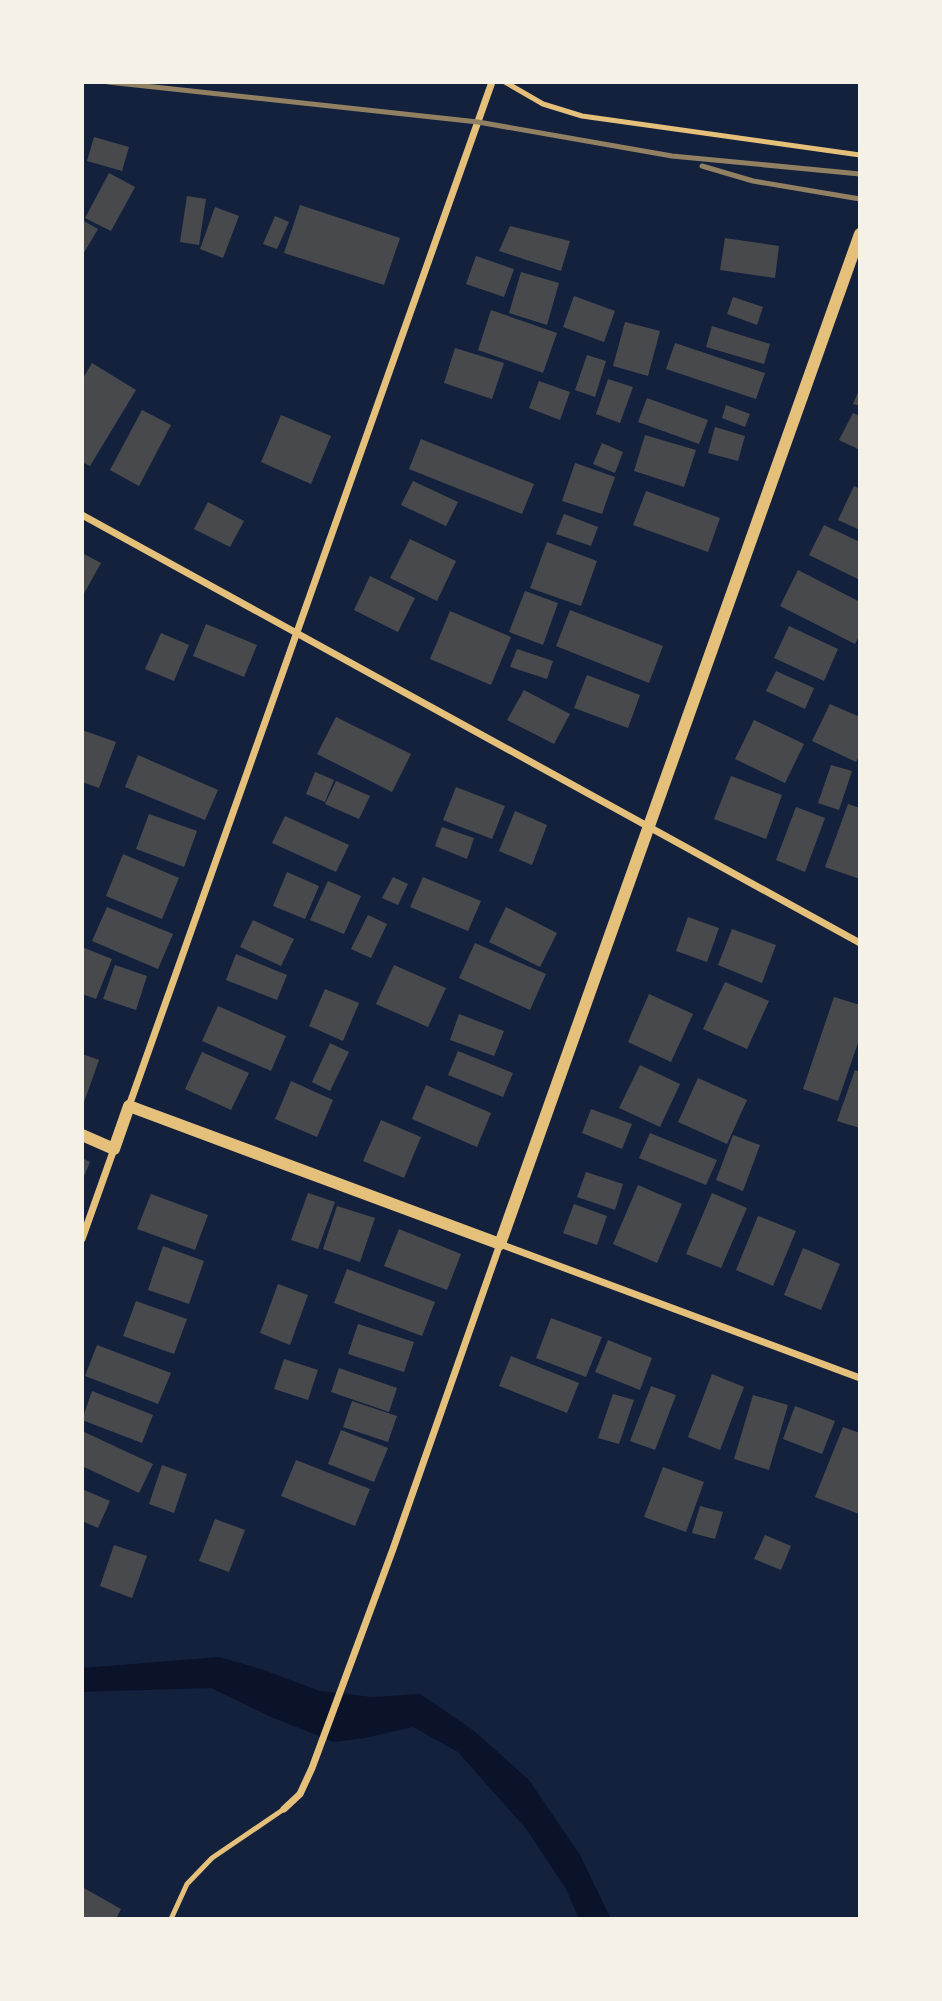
<svg xmlns="http://www.w3.org/2000/svg" width="942" height="2001" font-family="Poppins,sans-serif">
  <rect width="100%" height="100%" fill="#14213d"/>
  <polygon fill="#0b132b" points="219,1657 261,1669 320,1691 372,1697 420,1694 473,1730 529,1780 580,1855 611,1919 579,1919 566,1889 527,1830 458,1752 413,1727 365,1738 334,1742 271,1717 211,1688 82,1692 82,1668"/>
  <g fill="#48494c">
    <polygon points="94,137 129,147 122,171 87,161"/>
    <polygon points="109,173 135,187 111,231 85,218"/>
    <polygon points="187,196 206,199 199,245 180,242"/>
    <polygon points="300,205 400,238 384,285 284,253"/>
    <polygon points="215,207 239,216 223,258 200,249"/>
    <polygon points="275,216 289,222 277,249 263,244"/>
    <polygon points="82,220 98,229 82,256"/>
    <polygon points="510,226 570,241 561,271 499,251"/>
    <polygon points="725,238 779,246 775,278 720,270"/>
    <polygon points="476,256 514,269 504,297 466,284"/>
    <polygon points="521,272 559,283 547,325 509,313"/>
    <polygon points="574,296 615,311 604,342 563,327"/>
    <polygon points="733,297 763,307 757,325 727,314"/>
    <polygon points="491,310 557,333 543,373 478,350"/>
    <polygon points="625,322 660,331 648,376 613,366"/>
    <polygon points="712,326 770,344 764,364 706,347"/>
    <polygon points="675,343 765,373 756,399 666,369"/>
    <polygon points="455,348 504,363 492,399 444,383"/>
    <polygon points="587,355 606,361 595,397 575,390"/>
    <polygon points="92,363 136,390 90,466 82,462 82,380"/>
    <polygon points="608,379 633,387 620,423 596,414"/>
    <polygon points="539,381 570,392 560,420 529,408"/>
    <polygon points="860,388 860,406 853,404"/>
    <polygon points="647,398 708,420 699,444 638,422"/>
    <polygon points="726,405 750,414 745,427 722,418"/>
    <polygon points="142,410 171,425 139,486 110,470"/>
    <polygon points="853,413 860,416 860,450 839,440"/>
    <polygon points="281,415 331,436 311,484 261,462"/>
    <polygon points="715,427 745,436 738,461 708,453"/>
    <polygon points="645,435 696,450 684,487 634,471"/>
    <polygon points="421,439 534,484 522,514 409,469"/>
    <polygon points="602,443 623,452 615,473 593,464"/>
    <polygon points="575,463 615,477 602,514 562,501"/>
    <polygon points="413,481 458,502 446,526 401,505"/>
    <polygon points="854,486 860,489 860,530 838,520"/>
    <polygon points="646,491 720,518 708,552 633,525"/>
    <polygon points="208,502 244,521 230,547 194,529"/>
    <polygon points="564,514 598,527 591,546 556,534"/>
    <polygon points="824,525 860,542 860,580 809,555"/>
    <polygon points="410,539 456,561 437,601 390,578"/>
    <polygon points="547,542 597,561 581,606 530,588"/>
    <polygon points="82,553 101,563 82,597"/>
    <polygon points="798,570 860,602 860,634 855,644 780,606"/>
    <polygon points="370,576 415,598 398,632 354,610"/>
    <polygon points="525,591 558,603 543,645 509,632"/>
    <polygon points="570,610 663,646 649,683 556,646"/>
    <polygon points="450,611 511,637 491,685 430,659"/>
    <polygon points="206,624 257,645 244,677 193,656"/>
    <polygon points="789,626 838,649 824,681 774,658"/>
    <polygon points="161,633 189,645 174,681 145,669"/>
    <polygon points="517,649 553,661 547,679 510,667"/>
    <polygon points="776,671 814,688 805,709 766,691"/>
    <polygon points="587,675 640,695 628,728 574,708"/>
    <polygon points="524,690 570,714 554,744 507,720"/>
    <polygon points="830,704 860,717 860,754 856,762 812,741"/>
    <polygon points="336,717 411,754 392,792 317,754"/>
    <polygon points="754,720 804,744 785,783 735,759"/>
    <polygon points="82,730 116,742 99,788 82,782"/>
    <polygon points="138,755 218,790 205,820 125,787"/>
    <polygon points="831,765 852,771 839,810 818,803"/>
    <polygon points="315,772 334,780 325,802 306,794"/>
    <polygon points="731,776 782,795 766,839 714,819"/>
    <polygon points="336,781 370,796 359,819 325,804"/>
    <polygon points="456,787 505,806 492,839 443,820"/>
    <polygon points="848,804 860,808 860,879 825,867"/>
    <polygon points="796,807 825,818 805,872 776,860"/>
    <polygon points="515,811 547,825 532,865 499,851"/>
    <polygon points="149,814 197,831 184,867 136,849"/>
    <polygon points="285,816 349,845 336,872 272,843"/>
    <polygon points="442,827 474,838 467,859 435,846"/>
    <polygon points="123,854 179,878 162,919 106,896"/>
    <polygon points="287,872 319,886 305,919 273,906"/>
    <polygon points="393,877 408,884 398,905 382,898"/>
    <polygon points="423,877 481,901 468,931 410,907"/>
    <polygon points="328,881 361,896 344,934 310,920"/>
    <polygon points="107,907 173,934 158,969 92,941"/>
    <polygon points="506,907 557,933 540,967 489,942"/>
    <polygon points="368,915 387,924 371,958 351,949"/>
    <polygon points="688,917 719,928 707,962 676,951"/>
    <polygon points="253,920 294,939 281,966 240,947"/>
    <polygon points="732,929 776,945 762,983 718,965"/>
    <polygon points="475,943 546,974 530,1010 459,978"/>
    <polygon points="82,947 112,959 96,999 82,994"/>
    <polygon points="236,954 287,975 277,1000 226,980"/>
    <polygon points="115,965 147,976 136,1010 103,999"/>
    <polygon points="394,965 446,988 428,1027 376,1004"/>
    <polygon points="725,982 769,1001 747,1049 703,1029"/>
    <polygon points="325,989 359,1003 343,1041 309,1026"/>
    <polygon points="649,994 693,1014 671,1062 628,1042"/>
    <polygon points="834,997 860,1005 860,1037 838,1101 803,1089"/>
    <polygon points="218,1006 286,1036 271,1071 202,1041"/>
    <polygon points="459,1014 504,1031 494,1056 450,1040"/>
    <polygon points="330,1043 349,1052 330,1091 312,1082"/>
    <polygon points="458,1051 513,1073 503,1097 448,1075"/>
    <polygon points="202,1052 249,1073 231,1110 185,1089"/>
    <polygon points="82,1054 99,1060 83,1105 82,1105"/>
    <polygon points="640,1065 680,1084 660,1127 619,1108"/>
    <polygon points="855,1070 860,1072 860,1128 837,1121"/>
    <polygon points="698,1078 747,1100 727,1144 678,1122"/>
    <polygon points="291,1081 333,1100 317,1137 275,1119"/>
    <polygon points="426,1085 491,1113 477,1147 412,1119"/>
    <polygon points="591,1109 632,1124 622,1149 582,1133"/>
    <polygon points="381,1120 421,1137 404,1178 363,1161"/>
    <polygon points="650,1133 717,1160 706,1185 639,1158"/>
    <polygon points="733,1135 760,1145 743,1191 716,1180"/>
    <polygon points="82,1158 90,1162 82,1181"/>
    <polygon points="586,1172 623,1184 615,1210 577,1197"/>
    <polygon points="638,1185 682,1204 657,1263 613,1244"/>
    <polygon points="308,1193 335,1202 318,1249 291,1240"/>
    <polygon points="712,1193 747,1208 721,1268 686,1254"/>
    <polygon points="151,1194 208,1215 195,1250 137,1229"/>
    <polygon points="574,1204 607,1216 597,1245 563,1233"/>
    <polygon points="337,1206 375,1218 360,1262 323,1249"/>
    <polygon points="758,1216 796,1231 773,1286 736,1270"/>
    <polygon points="399,1229 461,1254 447,1290 384,1266"/>
    <polygon points="163,1246 204,1261 189,1304 148,1290"/>
    <polygon points="803,1248 840,1264 821,1310 784,1295"/>
    <polygon points="347,1269 435,1302 422,1336 334,1303"/>
    <polygon points="278,1284 308,1295 290,1345 260,1333"/>
    <polygon points="136,1301 187,1319 174,1354 123,1336"/>
    <polygon points="551,1318 602,1337 586,1377 536,1358"/>
    <polygon points="358,1324 414,1342 404,1372 348,1354"/>
    <polygon points="608,1340 652,1358 640,1390 595,1372"/>
    <polygon points="97,1345 171,1373 158,1404 85,1376"/>
    <polygon points="511,1356 579,1383 567,1413 499,1386"/>
    <polygon points="284,1359 318,1370 308,1400 274,1389"/>
    <polygon points="339,1368 397,1388 389,1412 331,1392"/>
    <polygon points="712,1374 744,1387 720,1450 688,1437"/>
    <polygon points="651,1386 676,1395 655,1450 630,1441"/>
    <polygon points="92,1391 153,1415 142,1443 82,1420"/>
    <polygon points="613,1394 634,1400 619,1444 598,1438"/>
    <polygon points="753,1395 788,1405 769,1470 734,1459"/>
    <polygon points="352,1401 397,1416 388,1442 343,1427"/>
    <polygon points="795,1406 835,1421 822,1454 783,1439"/>
    <polygon points="843,1427 860,1433 859,1514 815,1497"/>
    <polygon points="341,1430 388,1448 374,1482 328,1464"/>
    <polygon points="82,1431 153,1464 139,1493 82,1466"/>
    <polygon points="296,1460 370,1489 355,1526 281,1496"/>
    <polygon points="162,1465 187,1474 174,1513 149,1504"/>
    <polygon points="663,1467 704,1482 686,1532 644,1517"/>
    <polygon points="82,1489 110,1501 98,1528 82,1521"/>
    <polygon points="700,1506 723,1512 715,1539 692,1533"/>
    <polygon points="215,1519 245,1530 229,1572 199,1561"/>
    <polygon points="765,1535 791,1546 781,1570 754,1559"/>
    <polygon points="114,1545 147,1556 132,1598 100,1586"/>
    <polygon points="82,1887 121,1909 116,1919 82,1919"/>
  </g>
  <g fill="none" stroke-linecap="round" stroke-linejoin="round">
    <g stroke="#e5c07b" stroke-width="5">
      <polyline points="505,82 543,104 582,116 860,155"/>
      <polyline points="171,1919 187,1884 212,1858 284,1809"/>
    </g>
    <g stroke="#e5c07b" stroke-width="7">
      <polyline points="82,515 860,943"/>
      <polyline points="129,1106 492,82"/>
      <polyline points="82,1239 114,1149"/>
      <polyline points="284,1809 300,1794 312,1768 393,1549 500,1244 860,1378"/>
    </g>
    <polyline stroke="#e5c07b" stroke-width="12" points="82,1135 114,1149 129,1106 500,1244 860,234"/>
    <g stroke="#918062" stroke-width="5">
      <polyline points="108,82 478,122 672,156 860,174"/>
      <polyline points="702,166 753,181 860,199"/>
    </g>
  </g>
  <rect width="942" height="2001" fill="none" stroke="#f6f1e7" stroke-width="168"/>
</svg>
